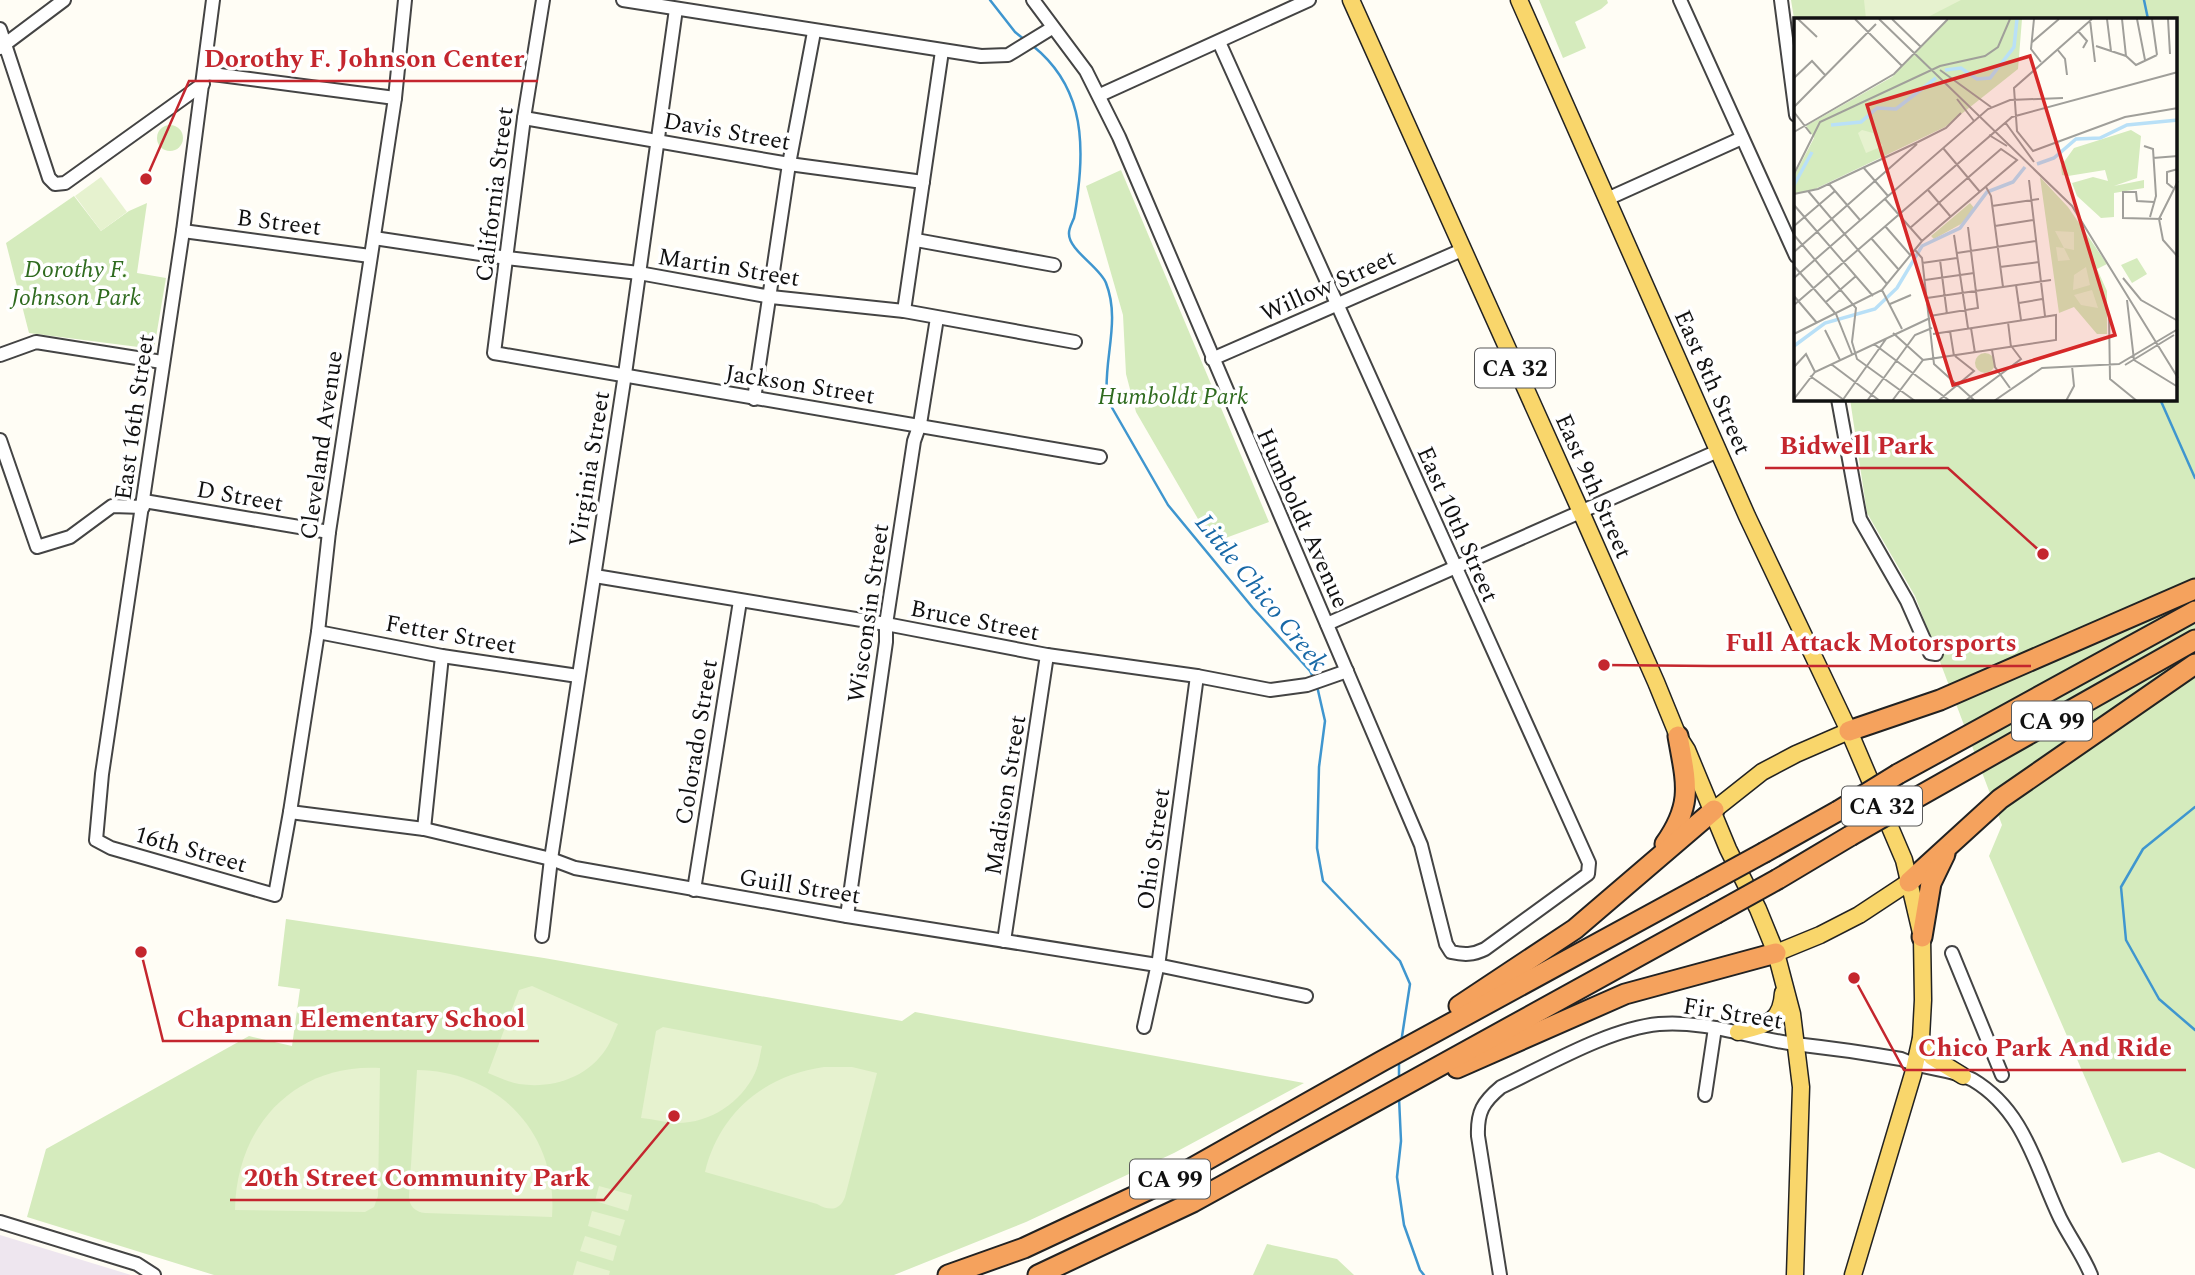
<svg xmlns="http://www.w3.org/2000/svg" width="2195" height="1275" font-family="Spectral,serif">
  <rect width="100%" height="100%" fill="#fffdf5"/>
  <polygon fill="#eee6ef" points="0,1235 131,1275 0,1275"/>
  <g fill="#d5ebbd">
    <polygon points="1539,0 1607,0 1608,3 1601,9 1575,22 1586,48 1563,58"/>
    <polygon points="1791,0 2195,0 2195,1169 2159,1152 2122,1163 1989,856 2002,825 1915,596 1867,513 1850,399 2176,399 2176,19 1796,19 1796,31"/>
    <circle cx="170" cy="138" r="13"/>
    <polygon points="1121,170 1269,522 1212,543 1136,412 1126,374 1123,315 1086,186"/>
    <polygon points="74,196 101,231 129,211 147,203 137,273 166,278 154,349 29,333 6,243"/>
    <polygon points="286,919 544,958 902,1021 915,1012 1304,1083 1174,1153 1026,1222 894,1275 214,1275 27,1217 46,1149 249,1036 292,1046 300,989 278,986"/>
    <polygon points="1267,1244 1337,1259 1354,1275 1253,1275"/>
  </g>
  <g fill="#e6f2cf">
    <polygon points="1864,0 1961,0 1924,19 1866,19"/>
    <polygon points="101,177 127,212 101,231 75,196"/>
    <path d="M532,986l86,38c-4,8 -7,18 -12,25 -19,29 -54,40 -87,35 -11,-2 -21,-7 -31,-11l31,-83z"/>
    <path d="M663,1027l99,19c-2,8 -3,19 -7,27 -14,30 -46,51 -80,50 -11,-1 -23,-4 -34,-5l15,-87z"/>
    <path d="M824,1067h28l25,6 -32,124c-5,14 -16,14 -28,7l-112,-32c14,-59 60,-97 119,-105z"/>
    <path d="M380,1068l-2,128 -4,11 -9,5 -130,-2c1,-83 59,-147 145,-142z"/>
    <path d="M417,1070c82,1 141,64 135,147l-127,-4c-10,-1 -16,-7 -16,-17z"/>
    <polygon points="599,1186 632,1195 628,1211 595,1201"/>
    <polygon points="592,1211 625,1220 620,1236 588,1226"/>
    <polygon points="585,1236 617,1246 613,1261 580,1251"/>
    <polygon points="577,1261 610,1271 609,1275 573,1275"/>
  </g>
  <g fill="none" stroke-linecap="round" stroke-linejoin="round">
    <g stroke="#3f96cf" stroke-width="2.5">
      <polyline points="990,0 1015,32 1025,40"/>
      <polyline points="2144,0 2148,19"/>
      <path d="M1033,46c47,38 52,89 45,145 -1,9 -2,18 -4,27 -2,5 -5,10 -5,15 -1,17 31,34 37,50 15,38 -3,77 1,116l61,106 85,103 57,63 3,6"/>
      <polyline points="2160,399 2195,478"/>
      <polyline points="1317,686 1325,721 1319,767 1317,848 1323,881 1400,961 1410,984 1401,1043"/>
      <polyline points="2195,807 2143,849 2121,887 2126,940 2159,999 2195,1030"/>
      <polyline points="1399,1081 1399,1060"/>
      <polyline points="1399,1098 1401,1141 1397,1177 1404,1225 1420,1270 1424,1275"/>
    </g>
    <defs>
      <g id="minor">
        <polyline points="213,0 183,231 102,774 96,840 111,848 275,895 290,812 318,632 329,532 395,98 405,0"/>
        <polyline points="543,0 524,118 494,353 1100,457"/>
        <polyline points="623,0 981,56 1008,55 1052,28"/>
        <path d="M1033,0l53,71 33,66 302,708 25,99 5,8c13,3 22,3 34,-3l103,-75 1,-11 -370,-821"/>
        <polyline points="1680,0 1796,256"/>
        <polyline points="1781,0 1796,115"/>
        <polyline points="0,29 49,178 55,184 65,183 203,84"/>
        <polyline points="0,48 64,0"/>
        <polyline points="205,73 395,98"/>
        <polyline points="1100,95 1309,0"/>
        <polyline points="524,118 789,164 923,182"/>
        <polyline points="1607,199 1742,138"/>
        <polyline points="183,231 370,256"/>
        <polyline points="374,238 507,258 639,273 771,297 904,311 1075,342"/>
        <polyline points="916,240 1054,265"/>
        <polyline points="904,311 942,51"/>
        <polyline points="0,355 36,342 162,362"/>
        <polyline points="1212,359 1462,250"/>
        <polyline points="754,399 789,164 814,32"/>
        <polyline points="1838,399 1860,519 1907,601 1930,653 1936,654"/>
        <polyline points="0,440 37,547 70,537 112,506 143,507"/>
        <polyline points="144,501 329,532"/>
        <polyline points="595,576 886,624 1047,655 1197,676 1270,690 1307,685 1347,671"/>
        <polyline points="1327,624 1718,451"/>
        <polyline points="318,632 442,656 578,676"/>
        <polyline points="290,812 424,829 551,859 575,868 847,916 1157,965 1306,996"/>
        <polyline points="424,829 442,656"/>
        <polyline points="694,890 740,601"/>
        <polyline points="847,916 886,642 886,624 914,441 920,424 937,318"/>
        <polyline points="542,936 551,859 625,374 676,9"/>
        <polyline points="1004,941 1047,655"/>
        <polyline points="1952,953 2002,1075"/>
        <polyline points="1144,1027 1159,959 1197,676"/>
        <polyline points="1705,1095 1715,1028"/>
        <polyline points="0,1222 137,1264 154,1275"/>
        <path d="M1500,1275l-22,-139c-1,-24 5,-34 23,-49 47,-22 107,-58 158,-63 46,-4 91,14 136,20 36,4 71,9 106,15 23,11 51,9 72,21 52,31 63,88 87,138 10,20 23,37 31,57"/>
      </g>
      <g id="major">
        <polyline points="1351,0 1581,512 1656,682 1678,736 1687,750 1728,849 1758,909 1776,953 1792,1014 1801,1087 1795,1275"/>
        <polyline points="1519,0 1747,516 1849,731 1904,860 1922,937 1923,1000 1921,1038 1913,1074 1853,1275"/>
        <polyline points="1714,810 1762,772 1796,754 1849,731"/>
        <polyline points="1776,953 1820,935 1859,915 1909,882"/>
        <path d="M1738,1032c27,-8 43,-8 45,-39"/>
        <polyline points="1921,1038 1932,1057 1963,1076"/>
      </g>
      <g id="highway">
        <polyline points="1849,731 1940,700 2195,589"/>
        <polyline points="1898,774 2195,611"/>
        <polyline points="1909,802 2195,640"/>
        <path d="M1665,844c29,-41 21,-62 13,-108"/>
        <polyline points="1765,852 1838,811"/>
        <polyline points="1778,879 1850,836"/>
        <polyline points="1909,882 2000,799 2195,664"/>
        <polyline points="1922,937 1931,883 1945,854"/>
        <polyline points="1459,1006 1575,929 1714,810"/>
        <polyline points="1457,1068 1625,994 1776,953"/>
        <polyline points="948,1275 1024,1248 1178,1176 1382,1061 1701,887"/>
        <polyline points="1038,1275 1193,1202 1715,914"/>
      </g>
    </defs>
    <use href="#minor" stroke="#444" stroke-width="16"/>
    <use href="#major" stroke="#222" stroke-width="19"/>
    <use href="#highway" stroke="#222" stroke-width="23"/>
    <use href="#minor" stroke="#fff" stroke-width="12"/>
    <use href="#major" stroke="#f9d66b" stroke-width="16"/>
    <use href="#highway" stroke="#f5a25d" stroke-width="19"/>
    <defs>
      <g id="highway-bridge">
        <polyline points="1838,811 1898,774"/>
        <polyline points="1850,836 1909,802"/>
        <polyline points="1701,887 1765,852"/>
        <polyline points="1715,914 1778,879"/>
      </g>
    </defs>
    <use href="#highway-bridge" stroke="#222" stroke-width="23" stroke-linecap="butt"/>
    <use href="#highway-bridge" stroke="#f5a25d" stroke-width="19"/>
  </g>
  <g text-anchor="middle" stroke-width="7" stroke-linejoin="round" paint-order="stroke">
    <g fill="#fff" stroke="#585858" stroke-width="2">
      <rect x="1475" y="348.5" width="80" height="39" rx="5"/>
      <rect x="2012" y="701.5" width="80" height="39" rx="5"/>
      <rect x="1842" y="786.5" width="80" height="39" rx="5"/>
      <rect x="1130" y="1159.5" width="80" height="39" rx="5"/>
    </g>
    <g font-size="23" font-weight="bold" fill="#111">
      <text x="1515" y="376">CA 32</text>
      <text x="2052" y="729">CA 99</text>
      <text x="1882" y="814">CA 32</text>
      <text x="1170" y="1187">CA 99</text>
    </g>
    <g font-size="24" fill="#111" stroke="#fff">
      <text transform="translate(727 131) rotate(10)" y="8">Davis Street</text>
      <text transform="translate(494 194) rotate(-83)" y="8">California Street</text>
      <text transform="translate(279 222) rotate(7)" y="8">B Street</text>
      <text transform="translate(729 267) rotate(9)" y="8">Martin Street</text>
      <text transform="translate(1328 285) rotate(-24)" y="8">Willow Street</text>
      <text transform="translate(1713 382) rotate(66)" y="8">East 8th Street</text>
      <text transform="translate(800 384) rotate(9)" y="8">Jackson Street</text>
      <text transform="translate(134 417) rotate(-82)" y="8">East 16th Street</text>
      <text transform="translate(321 445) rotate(-82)" y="8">Cleveland Avenue</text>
      <text transform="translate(589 469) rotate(-81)" y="8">Virginia Street</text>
      <text transform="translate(1594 486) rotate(66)" y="8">East 9th Street</text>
      <text transform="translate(240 496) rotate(10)" y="8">D Street</text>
      <text transform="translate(1303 518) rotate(66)" y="8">Humboldt Avenue</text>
      <text transform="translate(1458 524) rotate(66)" y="8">East 10th Street</text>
      <text transform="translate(868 613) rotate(-82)" y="8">Wisconsin Street</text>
      <text transform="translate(975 620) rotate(11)" y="8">Bruce Street</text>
      <text transform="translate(451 634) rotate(10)" y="8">Fetter Street</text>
      <text transform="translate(696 742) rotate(-81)" y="8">Colorado Street</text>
      <text transform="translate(1005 795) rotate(-81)" y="8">Madison Street</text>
      <text transform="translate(191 849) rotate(16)" y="8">16th Street</text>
      <text transform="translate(1153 849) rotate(-82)" y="8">Ohio Street</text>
      <text transform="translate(800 886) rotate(9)" y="8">Guill Street</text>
      <text transform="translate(1733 1013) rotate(9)" y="8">Fir Street</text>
    </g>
    <g font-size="24" font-style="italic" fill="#2f6b1f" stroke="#fff">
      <text x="76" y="277">Dorothy F.<tspan x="76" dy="28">Johnson Park</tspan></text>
      <text x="1173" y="404">Humboldt Park</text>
    </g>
    <g font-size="26" font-style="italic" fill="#1768a6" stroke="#fff">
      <text transform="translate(1262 592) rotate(51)" y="9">Little Chico Creek</text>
    </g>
  </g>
  <g transform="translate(1794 18)">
    <rect width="383" height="383" fill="#fffdf5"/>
    <path d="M155,1h73l-4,50 -73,58 -130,62 -21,5v-18l20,-38 -8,-12 86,-49zM337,112l10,6 -4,42 -23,8 30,-6v8l-30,5v24l-13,1 -24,-22 -5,-13 21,-6 15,4 -3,-11 -37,6 -6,-1 -1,-9 13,-18zM246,159l28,30 39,57 -10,5 10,22v43h-10l-23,-27 -15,6zM176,185l5,6 -14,15 -27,15 -3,-3zM343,240l10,16 -15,9 -11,-18zM181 345a10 10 0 1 1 20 0a10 10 0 1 1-20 0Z" fill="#d5ebbd"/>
    <path d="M68,112l11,3 10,13 -17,7 -8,-20zM261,213l19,1v18l-10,-2 6,12 -12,1 -2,-14 8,1zM292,249l4,18 -17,5 1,-15zM298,272l6,18 -17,-3 -7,-10z" fill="#e6f2cf"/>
    <path fill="none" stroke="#b9e0f7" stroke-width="3.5" d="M151,52l16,-2 16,11 13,-1 24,-31 3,-28M37,107l30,-3 16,-14 19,1 40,-31M243,146l17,-6 22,-19 24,-1 27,-13 51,-5M0,167l18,-33M0,328l31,-23 50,-14 22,-21 25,-42 38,-18 27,-36 26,-10 12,-15"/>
    <path fill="none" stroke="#a09f9a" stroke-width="2" d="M4,1l19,18M61,1l47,47M85,1l193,187 106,172M98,1l29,28M240,1l-3,30 10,13M298,1l-78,69 3,43 16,20 92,-34 53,-9M313,1l4,32M328,1l4,37M343,1l8,41M358,1l5,36M374,1l2,35M296,2l5,42M284,13l9,10 -4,7M237,25l28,-24M302,28l30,10 10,9 21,-10M263,31l8,10 2,16M146,52l51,37M0,60l18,-17 13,14M163,81l17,22M0,89l82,-83M0,94l17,22M211,104l29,40M0,114l100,-58 54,-55M195,117l18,11M350,128l9,3 3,47 -6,21M149,130l37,44M359,140l25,-2M69,149l25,29M0,156l26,-52 120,-56 45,-10 13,-9 12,-28M235,162l16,136M384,163l-19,38 4,21 15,17M35,166l31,36M192,169l5,9 12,91M379,170l-6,-5v-11l11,-3M134,172l23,27M14,173l79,93M0,176l24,-5 100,-47 28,-14 15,-15M91,181l37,42M360,184l-17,-1 -1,-9h-13v26l39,1M0,187l79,91M198,188l47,-7M0,208l41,-35M91,208l26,30M201,208l38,-6M0,217l62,73 -4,34 5,17 58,42M160,217l14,93M77,220l28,32M121,232l7,8 12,106 41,37M0,234l123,-108M163,235l79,-12M146,242l7,54M128,245l35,-5M0,248l42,48 16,40M206,249l39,-5M0,260l194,-169 22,-9 53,-2M329,260l18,22 37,21M131,262l49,-7M222,267l5,35M88,272l20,39M0,278l23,27M133,280l124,-18M333,282l7,60 44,27M32,284l30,-26M225,285l23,-4M96,286l21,-9M0,287l218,-188 166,-45M315,297l1,64 27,22M136,298l48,-8 -10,-81M214,304l3,25M177,310l4,25M31,312l15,30M156,313l4,25M99,315l30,27M0,316l88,-44 40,-49 95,-81 -16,-11 -91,79M80,326l76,57M198,332l3,17 15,21M37,346l49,37M331,347l49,-30M0,349l12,-13 9,18M16,358l34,24M0,381l21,-27 115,-54M48,383l44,-62M73,383l48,-66 17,-7M98,383l31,-41 133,-20v-25l-123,19M144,383l36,-30 -19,-15M171,383l56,-42 -9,-12M200,383l48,-33 77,-4 59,-35M272,383l8,-15 -2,-20"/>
    <path fill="#d62828" fill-opacity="0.15" stroke="#d62828" stroke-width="3.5" d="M236,38l85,279 -162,50 -86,-280z"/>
    <rect width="383" height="383" fill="none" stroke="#111" stroke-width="3.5"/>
  </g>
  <path fill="none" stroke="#c4262e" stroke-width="2.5" d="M146 179L189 81H538M2043 554L1948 468H1765M1604 665L1711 666H2031M141 952L163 1041H539M1854 978L1904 1070H2186M674 1116L604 1200H230"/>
  <g fill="#c4262e" stroke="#fff" stroke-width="2.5">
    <circle cx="146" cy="179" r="7"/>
    <circle cx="2043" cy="554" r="7"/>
    <circle cx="1604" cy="665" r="7"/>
    <circle cx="141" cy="952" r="7"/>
    <circle cx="1854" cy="978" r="7"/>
    <circle cx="674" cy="1116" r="7"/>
  </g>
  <g font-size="26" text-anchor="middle" font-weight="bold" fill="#c4262e" stroke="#fff" stroke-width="7" stroke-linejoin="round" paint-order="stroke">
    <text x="364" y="67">Dorothy F. Johnson Center</text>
    <text x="1857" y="454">Bidwell Park</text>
    <text x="1871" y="651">Full Attack Motorsports</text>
    <text x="351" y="1027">Chapman Elementary School</text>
    <text x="2045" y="1056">Chico Park And Ride</text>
    <text x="417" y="1186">20th Street Community Park</text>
  </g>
</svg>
